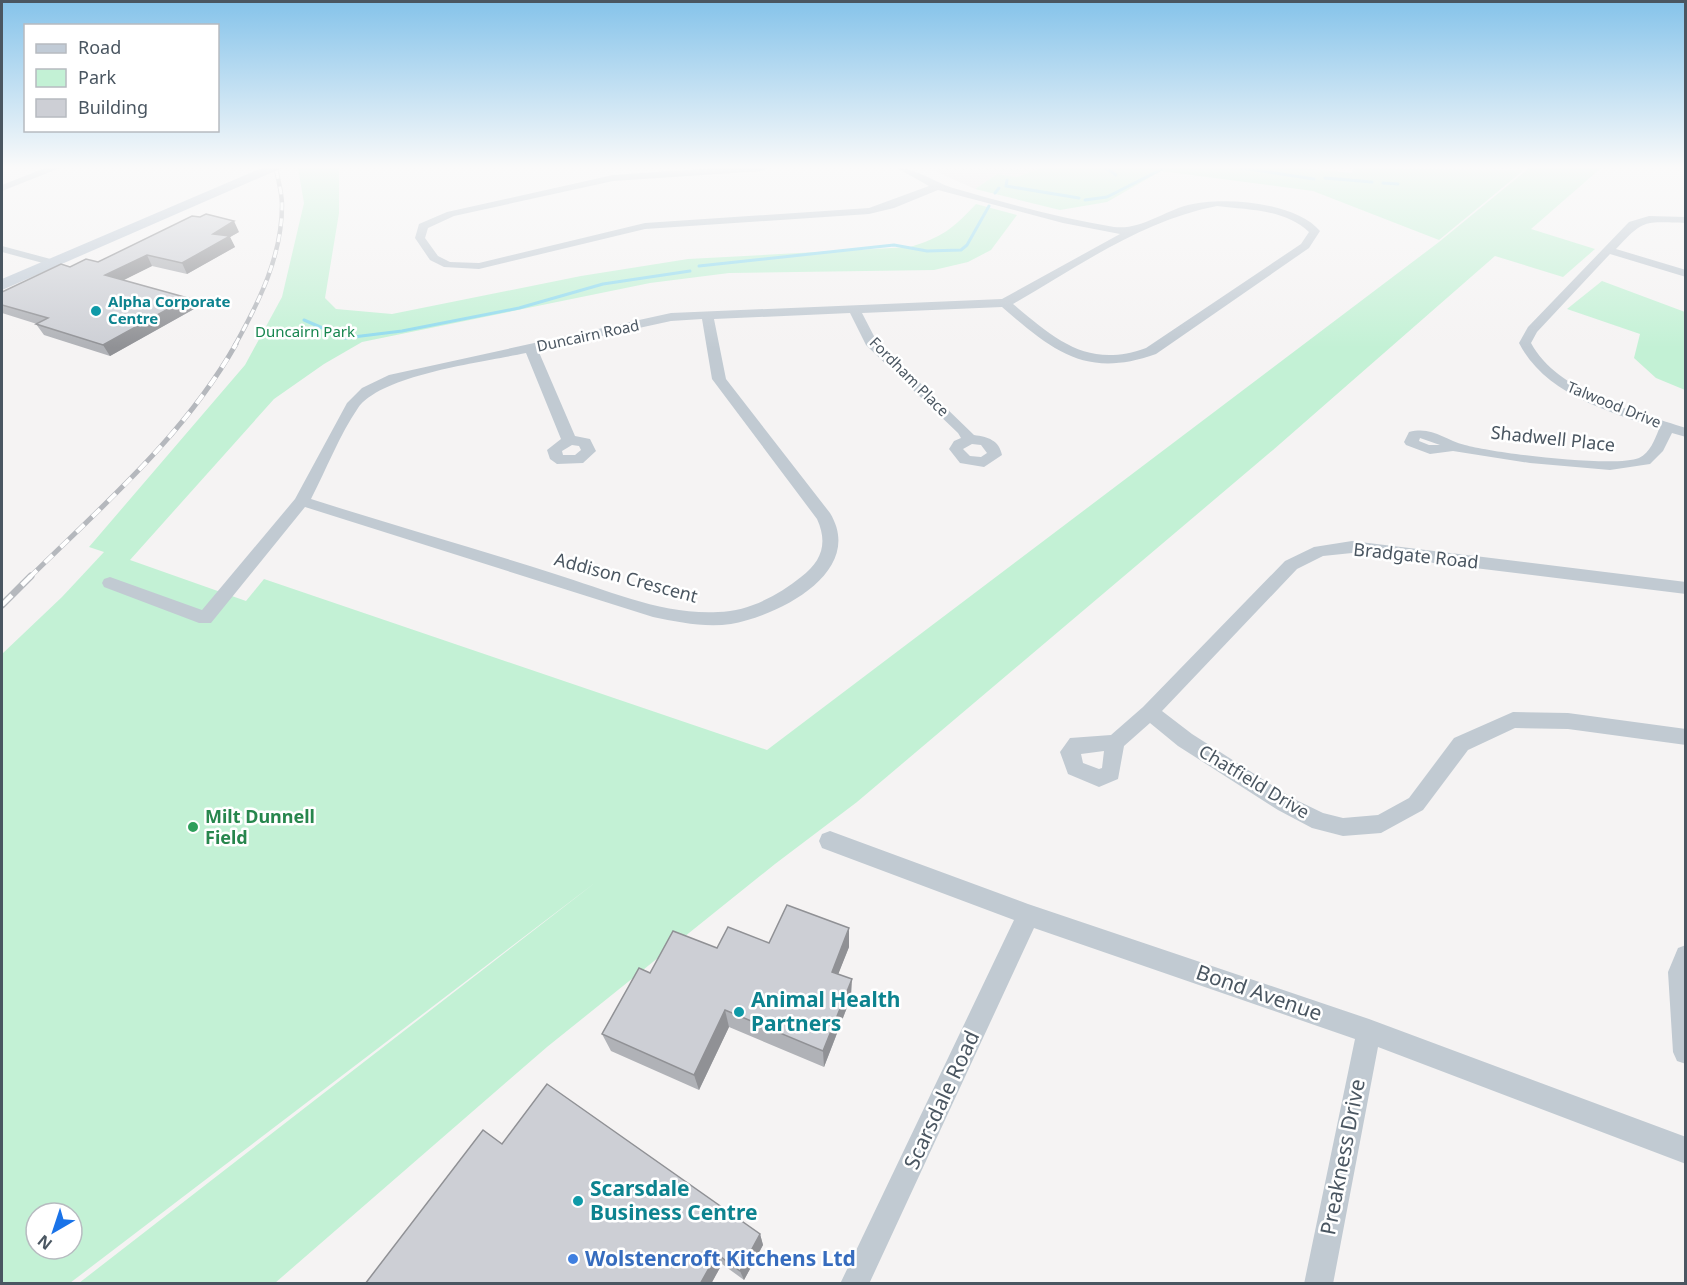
<svg xmlns="http://www.w3.org/2000/svg" width="1687" height="1285" font-family="'Noto Sans',sans-serif">
  <rect width="100%" height="100%" fill="#f5f3f3"/>
  <polygon fill="#e6e4e5" points="928,168 1040,168 1017,177 997,174 975,189"/>
  <g fill="#c3f1d5" fill-rule="evenodd">
    <path d="M298,168h41v45l-14,85 11,11 56,5 189,-38 107,-17 222,-12c31,-9 44,-19 66,-43l41,11 -26,35 -23,12 -34,8 -205,3 -79,10 -288,59 -38,22 -50,35 -144,161 116,41 18,-22 503,171 672,-508 90,-74h72l-70,61 64,20 -32,28 -68,-21 -222,194 -416,352 -82,62 -228,183 -272,236h-196l517,-401 -526,401 -68,1v-630l60,-57 42,-45 -15,-5 156,-182 37,-68 22,-94zM36,1213h36v36h-36z"/>
    <polygon points="1040,168 1303,168 1352,173 1354,168 1524,170 1439,240 1313,191 1161,171 1107,202 1060,210 975,189 997,174 1017,177"/>
    <polygon points="1602,281 1685,312 1685,390 1656,378 1634,358 1640,334 1567,309"/>
  </g>
  <g fill="none" stroke-linecap="round" stroke-linejoin="round">
    <g stroke="#90daee" stroke-width="3">
      <polyline points="1106,168 1116,175"/>
      <polyline points="1242,168 1314,179"/>
      <polyline points="1325,178 1372,182"/>
      <polyline points="1007,180 1006,186 1079,198"/>
      <polyline points="1383,183 1398,184"/>
      <polyline points="995,193 999,188"/>
      <polyline points="1085,200 1107,197 1164,168"/>
      <polyline points="699,266 894,245 927,251 961,250 967,245 989,206"/>
      <polyline points="304,320 332,332"/>
      <polyline points="338,336 345,338 402,331 519,308 603,284 690,271"/>
    </g>
    <g fill="#c1cad2" fill-rule="evenodd">
      <polygon points="45,168 60,168 2,191 2,185"/>
      <path d="M714,168h54l-5,3 -150,10 -159,35 -26,12 -3,10 13,18 12,6 29,1 166,-40 224,-15 60,-22 -32,-18c19,0 37,14 56,20 52,15 107,30 161,39 27,3 48,-15 74,-22 35,-9 108,-3 132,26l-11,17 -153,106c-70,25 -103,-3 -154,-47l-140,6 14,27 98,95c14,2 25,5 28,20l-18,12 -24,-4 -11,-14 5,-8 7,-3 -3,-5 -92,-88 -16,-32 -136,6 12,60 104,134c36,59 -52,103 -99,111 -26,4 -53,-2 -78,-7l-348,-110 -94,116h-12l-95,-36 -2,-4 2,-4 6,-2 92,33 93,-111 52,-96 15,-15 27,-13 282,-62 331,-14 118,-65 -57,-11 -125,-33 -44,18 -25,6 -224,15 -166,40 -35,-2 -14,-7 -15,-22 4,-14 28,-12 166,-37zM1217,206c31,4 68,3 92,26l-8,12 -155,104c-58,21 -90,-8 -133,-44 64,-37 130,-84 204,-98zM702,319l10,60 105,140c11,24 5,42 -16,58 -24,19 -52,34 -83,35 -56,3 -111,-22 -163,-38 -81,-26 -163,-49 -244,-75 15,-29 29,-65 47,-91 24,-34 127,-46 168,-55l35,86 -14,11 3,9 7,5 26,-1 13,-12 -6,-12 -15,-3 -37,-86 133,-29zM972,444l9,1 6,8 -6,4 -11,-1 -7,-7zM572,445l7,1 2,4 -6,5h-12l-1,-4z"/>
      <path d="M1649,216l37,1v6c-42,-1 -41,-5 -70,26l70,21v7l-76,-23 -73,78 -6,11c26,49 105,69 155,85v9l-14,-4 -9,18 -13,13 -40,6 -80,-7 -77,-12 -23,3 -24,-9 -2,-3 5,-10c24,-6 35,8 56,13 28,8 149,23 174,13 11,-5 16,-19 20,-29 -51,-18 -114,-35 -140,-86l9,-16 101,-105zM1420,438l20,7h-11l-10,-4z"/>
      <polygon points="2,246 58,261 60,263 54,266 2,252"/>
      <path d="M1352,541l334,41v12l-334,-41 -29,3 -26,13 -135,142 30,23 100,64 31,15 20,5 35,-3 31,-17 45,-60 59,-26 55,1 118,16v16l-118,-16 -53,-1 -47,22 -45,60 -42,23 -38,3 -31,-8 -34,-18 -100,-64 -28,-23 -26,23 -6,33 -19,8 -31,-13 -8,-22 10,-14 41,-3 32,-28 142,-146 29,-14zM1104,751l-2,17 -3,1 -16,-6 -2,-9z"/>
      <polygon points="830,831 1028,904 1369,1019 1686,1137 1686,1164 1378,1047 1333,1284 1304,1284 1355,1039 1034,928 869,1284 840,1284 1014,920 822,848 819,841 822,834"/>
      <polygon points="1686,945 1686,1064 1677,1061 1673,1052 1668,972 1678,948"/>
    </g>
    <polygon fill="#c1cbd6" fill-rule="evenodd" points="262,168 282,168 2,290 2,279"/>
    <defs>
      <path id="rail-far2" d="M235,345c24,-43 47,-89 47,-140 0,-12 -4,-25 -6,-37"/>
      <path id="rail-far1" d="M29,578c75,-74 155,-142 207,-234"/>
      <polyline id="rail" points="2,605 31,576"/>
    </defs>
    <use href="#rail-far2" stroke="#b5b8bd" stroke-width="4.5"/>
    <use href="#rail-far1" stroke="#b5b8bd" stroke-width="5"/>
    <use href="#rail" stroke="#b5b8bd" stroke-width="7"/>
    <use href="#rail-far2" stroke="#fff" stroke-width="3" stroke-dasharray="8" stroke-linecap="butt"/>
    <use href="#rail-far1" stroke="#fff" stroke-width="4" stroke-dasharray="11" stroke-linecap="butt"/>
    <use href="#rail" stroke="#fff" stroke-width="4.5" stroke-dasharray="14" stroke-linecap="butt"/>
  </g>
  <g fill="#b0b2b7">
    <polygon points="239,232 230,237 235,247 187,274 152,266 123,280 188,298 194,309 110,356 44,335 36,324 37,324 2,313 2,292 70,267 98,262"/>
    <polygon points="769,943 849,947 838,974 851,997 824,1067 729,1027 699,1090 611,1051 602,1034 650,973"/>
    <polygon points="502,1144 760,1234 763,1245 744,1280 722,1264 711,1284 365,1284"/>
  </g>
  <g fill="#909195">
    <polygon points="234,221 239,232 230,237 235,247 187,274 182,263 213,234"/>
    <polygon points="147,255 152,266 112,286 105,275"/>
    <polygon points="188,298 194,309 110,356 103,345"/>
    <polygon points="849,928 849,947 832,990 832,972"/>
    <polygon points="852,979 851,997 824,1067 823,1051"/>
    <polygon points="725,1010 729,1027 699,1090 694,1075"/>
    <polygon points="760,1234 763,1245 744,1280 740,1271"/>
    <polygon points="717,1254 722,1264 711,1284 700,1284"/>
  </g>
  <g fill="#cdcfd5" stroke="#909195" stroke-width="1.5">
    <polygon points="206,214 234,221 213,234 230,236 182,263 147,255 105,275 188,298 103,345 36,324 48,318 2,305 2,292 61,264 70,267 86,259 98,262 192,216 200,217"/>
    <polygon points="787,905 849,928 832,972 852,979 823,1051 725,1010 694,1075 602,1034 639,968 650,973 673,931 717,948 728,927 769,943"/>
    <polygon points="547,1084 760,1234 740,1271 717,1254 700,1284 365,1284 483,1130 502,1144"/>
  </g>
  <linearGradient id="sky" x2="0" y2="1"><stop stop-color="#85c3ea"/><stop offset="0.48" stop-color="#fafafa"/><stop offset="1" stop-color="#fafafa" stop-opacity="0"/></linearGradient>
  <rect width="1687" height="348" fill="url(#sky)"/>
  <g fill="#0f9aa8" stroke="#fff" stroke-width="2">
    <circle cx="96" cy="311" r="6"/>
    <circle cx="739" cy="1012" r="6"/>
    <circle cx="578" cy="1201" r="6"/>
  </g>
  <circle fill="#2e9e5b" stroke="#fff" stroke-width="2" cx="193" cy="827" r="6"/>
  <circle fill="#3f7fe0" stroke="#fff" stroke-width="2" cx="573" cy="1259" r="6"/>
  <g text-anchor="middle" stroke-width="5" stroke-linejoin="round" paint-order="stroke">
    <g font-size="15" font-weight="bold" fill="#0d838f" stroke="#fff" text-anchor="start">
      <text x="108" y="307">Alpha Corporate<tspan x="108" dy="17">Centre</tspan></text>
    </g>
    <g font-size="15" fill="#17864f" stroke="#fff">
      <text x="305" y="337">Duncairn Park</text>
    </g>
    <g font-size="15" fill="#4a5661" stroke="#fff">
      <text transform="translate(588 336) rotate(-12)" y="5">Duncairn Road</text>
      <text transform="translate(909 377) rotate(45)" y="5">Fordham Place</text>
      <text transform="translate(1614 405) rotate(22)" y="5">Talwood Drive</text>
    </g>
    <g font-size="18" fill="#4a5661" stroke="#fff">
      <text transform="translate(1553 439) rotate(6)" y="6">Shadwell Place</text>
      <text transform="translate(1416 556) rotate(6)" y="6">Bradgate Road</text>
      <text transform="translate(626 578) rotate(15)" y="6">Addison Crescent</text>
      <text transform="translate(1254 782) rotate(31)" y="6">Chatfield Drive</text>
    </g>
    <g font-size="18" font-weight="bold" fill="#27864d" stroke="#fff" text-anchor="start">
      <text x="205" y="823">Milt Dunnell<tspan x="205" dy="21">Field</tspan></text>
    </g>
    <g font-size="21" fill="#4a5661" stroke="#fff">
      <text transform="translate(1259 993) rotate(19)" y="7">Bond Avenue</text>
      <text transform="translate(942 1100) rotate(-65)" y="7">Scarsdale Road</text>
      <text transform="translate(1343 1157) rotate(-79)" y="7">Preakness Drive</text>
    </g>
    <g font-size="21" font-weight="bold" fill="#0d838f" stroke="#fff" text-anchor="start">
      <text x="751" y="1007">Animal Health<tspan x="751" dy="24">Partners</tspan></text>
      <text x="590" y="1196">Scarsdale<tspan x="590" dy="24">Business Centre</tspan></text>
    </g>
    <g font-size="21" font-weight="bold" fill="#366cbe" stroke="#fff" text-anchor="start">
      <text x="585" y="1266">Wolstencroft Kitchens Ltd</text>
    </g>
  </g>
  <rect width="1687" height="1285" fill="none" stroke="#4a5661" stroke-width="6"/>
  <rect x="24" y="24" width="195" height="108" fill="#ffffff" stroke="#b7bbc0" stroke-width="1.5"/>
  <rect x="36" y="44" width="30" height="9" fill="#c1cbd6" stroke="#b7bbc0" stroke-width="1.5"/>
  <text x="78" y="54" font-size="18" fill="#4a5661">Road</text>
  <rect x="36" y="69" width="30" height="18" fill="#c3f1d5" stroke="#b7bbc0" stroke-width="1.5"/>
  <text x="78" y="84" font-size="18" fill="#4a5661">Park</text>
  <rect x="36" y="99" width="30" height="18" fill="#cdcfd5" stroke="#b7bbc0" stroke-width="1.5"/>
  <text x="78" y="114" font-size="18" fill="#4a5661">Building</text>
  <g transform="translate(54 1231) rotate(219)"><circle r="28" fill="#ffffff" stroke="#b7bbc0" stroke-width="1.5"/>
  <path d="M0-4.5L10 22L0 15L-10 22Z" fill="#1a73e8"/>
  <text y="-9" font-size="16" font-weight="bold" text-anchor="middle" fill="#4a5661">N</text>
  </g>
</svg>
